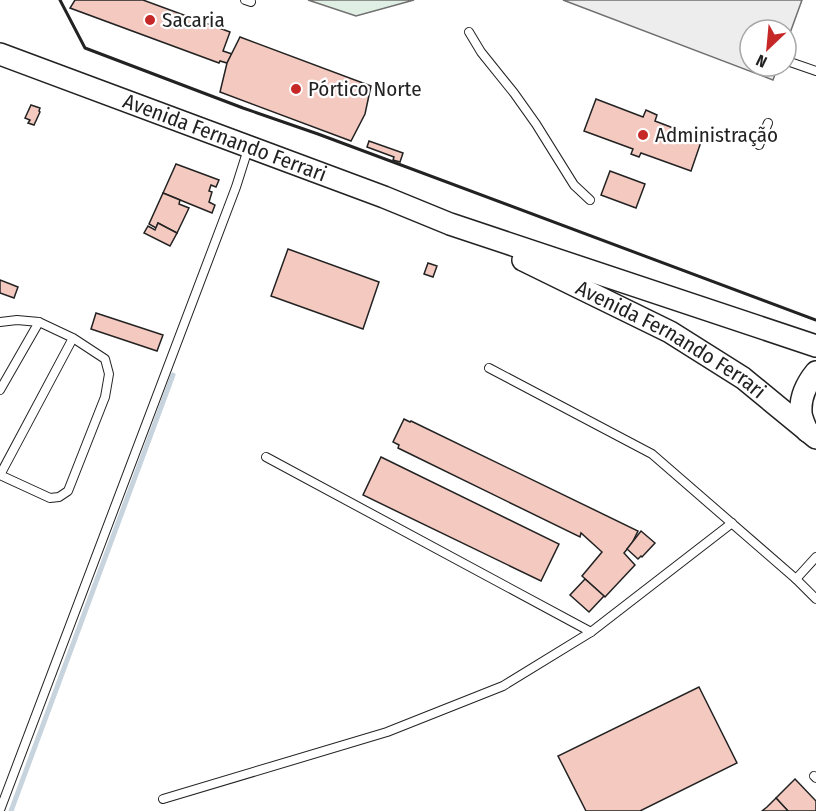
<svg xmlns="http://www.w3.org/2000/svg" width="816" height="811" font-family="'Fira Sans Condensed',sans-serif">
  <rect width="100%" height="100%" fill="#fff"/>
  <polygon fill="#e0efe3" stroke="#6f6f6f" stroke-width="1.5" points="308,0 414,0 356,16"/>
  <polygon fill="#ededed" stroke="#6f6f6f" stroke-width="1.5" points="563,0 802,0 786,44 786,30 750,30 750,66 778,66 773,80"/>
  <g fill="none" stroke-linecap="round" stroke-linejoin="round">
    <polyline stroke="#c7d3dd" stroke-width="5" points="11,811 173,375"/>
  </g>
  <g fill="#f3c9c0" stroke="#222" stroke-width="1.5">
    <polygon points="75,0 143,0 230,32 223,51 232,54 227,63 220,61 219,63 70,8"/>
    <polygon points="240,37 371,86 365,114 351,141 220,92 227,63"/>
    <polygon points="596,99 643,117 646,110 657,115 655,121 702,139 691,171 641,153 639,157 631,154 633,149 584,131"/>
    <polygon points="31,105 40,108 39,111 40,112 34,125 28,123 30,120 25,118"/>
    <polygon points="369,141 403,153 400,162 393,160 394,157 367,147"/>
    <polygon points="176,164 219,180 216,187 211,185 209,191 212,192 209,202 215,205 212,213 163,193"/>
    <polygon points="610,171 645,184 636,208 601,195"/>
    <polygon points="163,193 180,200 179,204 189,208 177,233 158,223 156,228 149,224"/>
    <polygon points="158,223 177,233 170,246 144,233 148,226 155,230"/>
    <polygon points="288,249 379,282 363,329 271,296"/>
    <polygon points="428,263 437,266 433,277 424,274"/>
    <polygon points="0,280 18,287 14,298 0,293"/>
    <polygon points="96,313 163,335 157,351 91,329"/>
    <polygon points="404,419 410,422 411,421 638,531 632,543 624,553 635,565 605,597 582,576 602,552 581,533 580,537 398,448 399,445 393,442"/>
    <polygon points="381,457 559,544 541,581 363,495"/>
    <polygon points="641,531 655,543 642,557 641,556 638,559 627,549"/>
    <polygon points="585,579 604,596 589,612 570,595"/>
    <polygon points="699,687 737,763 640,811 586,811 558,756"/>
    <polygon points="795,779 816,801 816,811 788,811 776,798"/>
    <polygon points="776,798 788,811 762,811 767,807"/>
  </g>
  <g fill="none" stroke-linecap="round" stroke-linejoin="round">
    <defs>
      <g id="lane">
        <polyline points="245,0 251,2"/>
        <polyline points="469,32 481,52 514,93 536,124 574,185 590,200"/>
        <polyline points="790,62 816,71"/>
        <polyline points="759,145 768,123"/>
        <polyline points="0,322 17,320 39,322 73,338 105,359 109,374 105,397 68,491 59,497 50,498 0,475 73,338"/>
        <polyline points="489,368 652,454 796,579 816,599"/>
        <polyline points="0,390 39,322"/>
        <polyline points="266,457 591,632"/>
        <polyline points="796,579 816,557"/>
        <polyline points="814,776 816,778"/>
        <polyline points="163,799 387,732 503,686 591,632 732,523"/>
        <polyline points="0,810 236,187 248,149"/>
      </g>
      <g id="secondary">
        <path id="s1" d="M0,54l384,143 66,27 366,122"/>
        <path id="s2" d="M523,260l147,72 73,46 73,60"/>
        <path d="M807,431c-2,-6 -6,-13 -6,-19 -1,-15 6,-29 15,-40"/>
      </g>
    </defs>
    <use href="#lane" stroke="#222" stroke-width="10"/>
    <use href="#secondary" stroke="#222" stroke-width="24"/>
    <use href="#lane" stroke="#fff" stroke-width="8"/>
    <use href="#secondary" stroke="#fff" stroke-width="21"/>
    <polyline stroke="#222" stroke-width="3" points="60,0 85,48 243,108 318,134 816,320"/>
  </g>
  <g fill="#c62828" stroke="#fff" stroke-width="2">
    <circle cx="150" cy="20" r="6"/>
    <circle cx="296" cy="89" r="6"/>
    <circle cx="643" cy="135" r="6"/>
  </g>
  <g text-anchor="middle" stroke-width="4.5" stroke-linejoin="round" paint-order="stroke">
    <g font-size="21" fill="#222" stroke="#fff" text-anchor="start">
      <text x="162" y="27">Sacaria</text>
      <text x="308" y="96">Pórtico Norte</text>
      <text x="655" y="142">Administração</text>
    </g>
    <g font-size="21" fill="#222" stroke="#fff">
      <text dy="7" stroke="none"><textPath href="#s1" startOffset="240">Avenida Fernando Ferrari</textPath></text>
      <text dy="7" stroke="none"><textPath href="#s2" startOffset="168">Avenida Fernando Ferrari</textPath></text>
    </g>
  </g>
  <g transform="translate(768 48) rotate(206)"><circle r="28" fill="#ffffff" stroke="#a7a7a7" stroke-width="1.5"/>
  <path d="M0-4.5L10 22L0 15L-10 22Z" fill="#c62828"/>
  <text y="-9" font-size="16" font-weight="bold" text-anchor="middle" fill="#222222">N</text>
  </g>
</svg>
